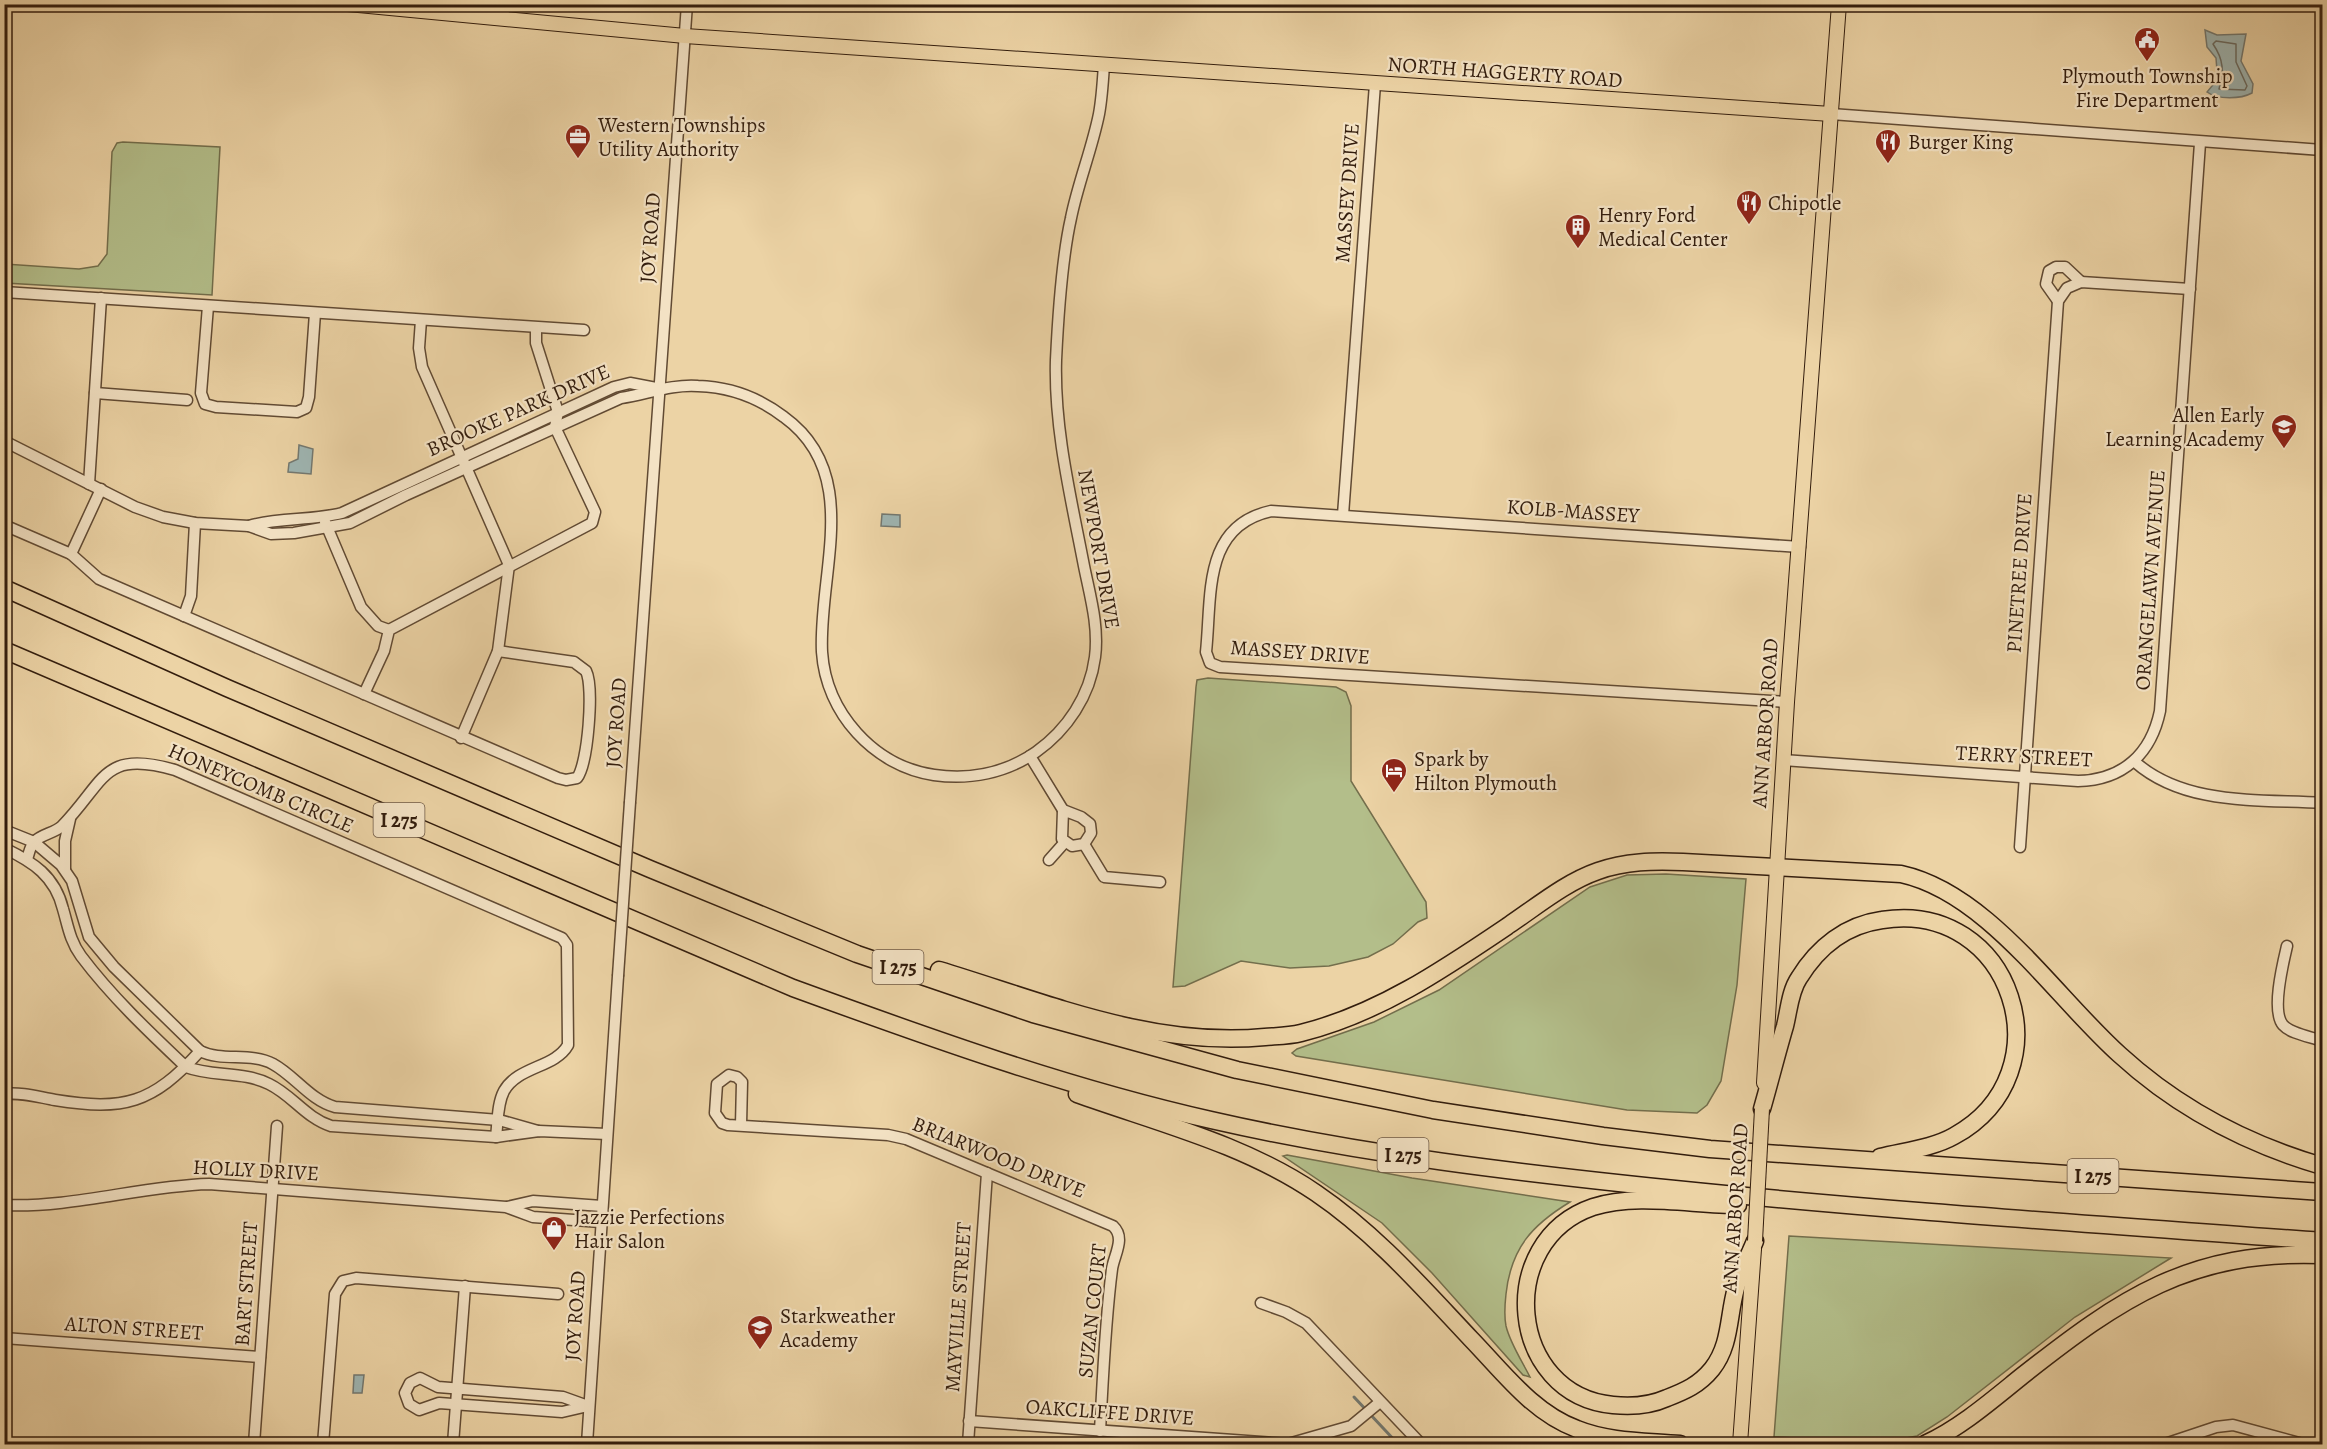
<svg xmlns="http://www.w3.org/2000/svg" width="2327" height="1449" font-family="Alegreya,serif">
  <rect width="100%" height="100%" fill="#ecd3a5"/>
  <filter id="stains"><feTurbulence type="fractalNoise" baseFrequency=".00333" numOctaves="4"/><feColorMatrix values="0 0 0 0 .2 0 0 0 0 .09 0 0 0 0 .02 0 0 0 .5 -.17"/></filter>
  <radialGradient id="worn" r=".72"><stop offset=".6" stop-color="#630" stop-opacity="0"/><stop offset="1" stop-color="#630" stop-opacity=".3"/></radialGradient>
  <g fill="#b3be8a" stroke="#736e4c" stroke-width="1.5">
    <polygon points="123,142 220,147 212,295 5,283 5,264 79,269 98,266 107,254 112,152 117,143"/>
    <polygon points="1208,678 1336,687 1346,692 1351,706 1351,781 1426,902 1427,918 1418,922 1393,944 1368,957 1329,966 1290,968 1241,961 1185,986 1173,987 1196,687 1197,680"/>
    <polygon points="1666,874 1746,879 1737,985 1721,1081 1707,1105 1697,1113 1627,1110 1296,1056 1292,1053 1297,1049 1374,1022 1439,990 1590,887 1627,875"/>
    <path d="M1287,1155l125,23 158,24c-38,23 -59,46 -64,92 -1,9 -2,22 0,32 4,17 16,35 24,51l-7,-2 -91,-102 -50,-50 -99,-67z"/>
    <polygon points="1789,1236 2171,1258 2075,1317 1947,1417 1917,1436 1884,1442 1774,1437"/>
  </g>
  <g fill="#9eb5b2" stroke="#737870" stroke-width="1.5">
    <path d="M2205,30l12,5 29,-1 -5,27 12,23 -1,9c-11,6 -34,7 -45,-1l10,-12v-9l-1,-13 -9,-11z"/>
    <polygon points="299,445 313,449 311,474 288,472 289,463 298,459"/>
    <polygon points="882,514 900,515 900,527 881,526"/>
    <polygon points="354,1375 364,1375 362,1393 353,1393"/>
  </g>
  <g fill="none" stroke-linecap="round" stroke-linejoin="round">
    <path stroke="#686960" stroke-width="1.5" d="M2216,41l20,3v18l11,24 -2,4 -26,-1c5,-17 5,-29 -6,-45z"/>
    <polyline stroke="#737870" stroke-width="3" points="1354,1397 1398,1444"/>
    <defs>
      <g id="minor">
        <polyline points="1831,114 2322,150"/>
        <polyline points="4,292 584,330"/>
        <polyline points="2058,301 2046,284 2049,271 2056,267 2065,267 2081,282"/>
        <polyline points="208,306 201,393 205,404 216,407 297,412 306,408 309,397 315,313"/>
        <polyline points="421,320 419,348 422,367 509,565 498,651 461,738"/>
        <polyline points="95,393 187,400"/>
        <path d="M4,441l131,66 28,10 32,6 54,3 22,8 23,-1 56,-10 56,-28 215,-97c26,-4 51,-14 77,-12 33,1 60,11 86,31 79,57 34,156 38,235 4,61 52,114 112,123 36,5 72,-2 102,-23 31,-22 54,-56 59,-95 4,-31 -5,-61 -11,-91 -13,-68 -30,-137 -28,-206 2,-42 6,-102 15,-142 7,-35 21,-69 28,-104 3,-16 4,-34 5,-50"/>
        <polyline points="89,484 101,298"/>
        <path d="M101,489l-30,65 28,25 459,199 8,2 11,-2c11,-14 17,-91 9,-107l-12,-9 -76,-11"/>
        <polyline points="1343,515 1375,84"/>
        <polyline points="325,522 361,607 378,626 389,630"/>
        <polyline points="4,525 71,554"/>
        <path d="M249,526c30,-9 62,-5 93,-13l272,-126 16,-4 26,5"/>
        <polyline points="184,616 191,596 195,523"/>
        <polyline points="364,694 384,651 389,630 592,523 595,512 555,427 558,412 536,343 536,328"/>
        <path d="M1787,702l-567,-35 -10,-4 -4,-11c6,-56 -4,-126 65,-141l529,36"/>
        <polyline points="1030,756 1063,810"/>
        <path d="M1783,760l295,21c45,-1 73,-27 82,-70l40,-568"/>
        <path d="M2135,762c50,44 124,37 187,41"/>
        <polyline points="630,802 687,4"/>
        <polygon points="1063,810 1081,817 1090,824 1091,833 1084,844 1072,846 1062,839"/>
        <path d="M4,830l30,12 27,23 11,16 17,56 25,30 86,84c22,11 51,1 73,13 22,12 37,36 62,43l164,13 39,11"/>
        <polyline points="1084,844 1104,877 1160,882"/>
        <polyline points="2020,847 2058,301 2067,288 2081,282 2190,289"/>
        <path d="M4,848c29,14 51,28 59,61 5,17 7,32 18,47 30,40 68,76 105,111 26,10 57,4 83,17 23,11 37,34 62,42l165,11 43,-6 68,3"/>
        <path d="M27,859c2,-5 3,-13 7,-17 7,-8 21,-9 28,-16 44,-45 40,-77 113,-56l387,168 5,7 1,100c-13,23 -50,21 -64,46 -7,13 -6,31 -8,46"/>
        <polyline points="1049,860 1065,842"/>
        <polyline points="65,869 65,841 70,819"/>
        <path d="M2287,946c-4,17 -16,65 -4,79 8,9 29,12 39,16"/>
        <path d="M4,1094c18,-2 34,3 51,6 69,11 97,4 145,-49"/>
        <path d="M741,1125l1,-43 -5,-5 -8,-2 -12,9 -2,29 7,10 6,2 160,10 18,4 207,87c13,12 1,29 -1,43 -7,54 -9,108 -12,162"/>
        <path d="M4,1205c70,3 136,-19 205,-21l297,23 27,10 68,5"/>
        <polyline points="507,1207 533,1201 602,1206"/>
        <polyline points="1261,1303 1286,1312 1306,1323 1421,1444"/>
        <polyline points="4,1338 260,1357"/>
        <polygon points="420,1378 438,1387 563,1397 588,1406 562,1412 439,1403 419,1410 409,1404 405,1393 410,1383"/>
        <polyline points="969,1421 1288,1444 1351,1426 1380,1402"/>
        <polyline points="254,1444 277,1126"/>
        <polyline points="323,1444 335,1294 343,1281 356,1278 558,1294"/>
        <polyline points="453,1444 465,1286"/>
        <polyline points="587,1444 618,976"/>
        <polyline points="968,1444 987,1173"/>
        <polyline points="2165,1444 2216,1427 2233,1425 2303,1444"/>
      </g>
      <g id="major">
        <polyline points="348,4 685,36 1831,114"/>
        <polyline points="1764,1083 1787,702 1839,4"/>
        <polyline points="1740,1444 1754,1249"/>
      </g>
      <g id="highway">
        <polyline points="4,588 227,688 650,869 857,954 1033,1014 1237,1070 1433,1110 1603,1136 1710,1149 2322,1192"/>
        <path d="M4,650l789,338c137,50 276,100 418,132 153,35 309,53 464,69 215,22 432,36 647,52"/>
        <path d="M939,970c106,32 213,78 326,67 12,-1 24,-1 36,-4 77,-19 143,-64 208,-108 27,-18 57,-43 89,-54 28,-10 55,-10 85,-9l218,12c87,19 154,123 219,181 58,53 127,89 202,111"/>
        <path d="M1077,1094c81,29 167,50 239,99 59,40 106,94 155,146 32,33 62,74 106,90 32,13 69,12 103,15"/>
        <path d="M1762,1109c8,-28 15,-56 23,-83 4,-16 5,-35 14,-48 19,-31 47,-53 83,-58 130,-21 187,153 72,216 -21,12 -50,15 -74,21"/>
        <path d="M1738,1205c-46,0 -102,-12 -145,2 -99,34 -85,188 20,198 19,2 36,1 54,-7 18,-7 32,-13 45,-29 19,-24 16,-53 24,-81 4,-16 13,-32 19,-47"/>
        <path d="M1925,1444c35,-16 66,-43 97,-68 99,-78 168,-126 300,-121"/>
      </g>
    </defs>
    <use href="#minor" stroke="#614a33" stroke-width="13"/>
    <use href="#major" stroke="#331d0d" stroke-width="16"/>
    <use href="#highway" stroke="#331d0d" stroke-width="19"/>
    <use href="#minor" stroke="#f3e2c4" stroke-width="10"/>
    <use href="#major" stroke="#ecd3a5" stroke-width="14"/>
    <use href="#highway" stroke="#ecd3a5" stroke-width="16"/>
    <defs>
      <polyline id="minor-bridge" points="618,976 630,802"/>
      <polyline id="major-bridge" points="1755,1241 1762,1109"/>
    </defs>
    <use href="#minor-bridge" stroke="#614a33" stroke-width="13" stroke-linecap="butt"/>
    <use href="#major-bridge" stroke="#331d0d" stroke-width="16" stroke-linecap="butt"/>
    <use href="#minor-bridge" stroke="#f3e2c4" stroke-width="10"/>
    <use href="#major-bridge" stroke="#ecd3a5" stroke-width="14"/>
  </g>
  <defs>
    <symbol id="civic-pin" viewBox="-11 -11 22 30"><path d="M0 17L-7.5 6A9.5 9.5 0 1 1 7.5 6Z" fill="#8f2418" stroke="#f3e2c4"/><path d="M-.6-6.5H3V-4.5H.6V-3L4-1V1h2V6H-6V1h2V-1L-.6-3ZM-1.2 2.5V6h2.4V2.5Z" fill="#fff"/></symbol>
    <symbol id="office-pin" viewBox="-11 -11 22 30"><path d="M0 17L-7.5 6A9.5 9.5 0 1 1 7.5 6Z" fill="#8f2418" stroke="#f3e2c4"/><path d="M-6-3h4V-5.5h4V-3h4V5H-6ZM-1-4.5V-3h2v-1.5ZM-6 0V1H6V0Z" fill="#fff"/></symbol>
    <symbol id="restaurant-pin" viewBox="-11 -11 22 30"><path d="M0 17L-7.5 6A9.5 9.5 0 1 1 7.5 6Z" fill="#8f2418" stroke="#f3e2c4"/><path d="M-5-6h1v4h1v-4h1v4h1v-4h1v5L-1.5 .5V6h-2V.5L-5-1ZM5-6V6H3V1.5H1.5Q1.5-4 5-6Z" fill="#fff"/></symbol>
    <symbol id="building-pin" viewBox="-11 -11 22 30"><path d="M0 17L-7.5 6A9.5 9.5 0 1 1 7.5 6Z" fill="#8f2418" stroke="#f3e2c4"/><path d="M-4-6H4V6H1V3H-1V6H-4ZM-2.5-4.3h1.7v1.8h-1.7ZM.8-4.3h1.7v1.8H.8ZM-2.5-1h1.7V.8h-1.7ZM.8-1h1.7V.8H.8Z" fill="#fff"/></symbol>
    <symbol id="school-pin" viewBox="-11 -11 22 30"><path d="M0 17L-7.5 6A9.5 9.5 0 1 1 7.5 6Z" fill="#8f2418" stroke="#f3e2c4"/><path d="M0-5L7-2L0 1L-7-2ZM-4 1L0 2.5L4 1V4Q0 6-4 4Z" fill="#fff"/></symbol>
    <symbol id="hotel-pin" viewBox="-11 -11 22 30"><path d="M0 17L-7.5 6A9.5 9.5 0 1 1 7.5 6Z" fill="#8f2418" stroke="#f3e2c4"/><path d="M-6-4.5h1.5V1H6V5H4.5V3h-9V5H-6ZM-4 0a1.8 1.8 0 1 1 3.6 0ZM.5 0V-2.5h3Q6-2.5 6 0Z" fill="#fff"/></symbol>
    <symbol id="shop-pin" viewBox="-11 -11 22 30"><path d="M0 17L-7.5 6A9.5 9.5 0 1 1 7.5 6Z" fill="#8f2418" stroke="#f3e2c4"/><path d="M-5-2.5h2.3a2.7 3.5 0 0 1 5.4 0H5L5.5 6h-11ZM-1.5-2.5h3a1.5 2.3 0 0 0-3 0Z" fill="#fff"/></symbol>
  </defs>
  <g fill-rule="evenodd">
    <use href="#civic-pin" x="2132" y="25" width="30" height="40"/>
    <use href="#office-pin" x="563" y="122" width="30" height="40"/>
    <use href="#restaurant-pin" x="1873" y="127" width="30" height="40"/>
    <use href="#restaurant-pin" x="1734" y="188" width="30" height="40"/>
    <use href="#building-pin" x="1563" y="212" width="30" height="40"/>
    <use href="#school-pin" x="2269" y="412" width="30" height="40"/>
    <use href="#hotel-pin" x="1379" y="756" width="30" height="40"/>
    <use href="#shop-pin" x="539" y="1214" width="30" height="40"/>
    <use href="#school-pin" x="745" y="1313" width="30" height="40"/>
  </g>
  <g text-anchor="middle" stroke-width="4.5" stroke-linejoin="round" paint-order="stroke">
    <g fill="#f3e2c4" stroke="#6d5844" stroke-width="1.5">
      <rect x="373.5" y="803" width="51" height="34" rx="4.5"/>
      <rect x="872.5" y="950" width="51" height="34" rx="4.5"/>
      <rect x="1377.5" y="1138" width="51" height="34" rx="4.5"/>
      <rect x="2067.5" y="1159" width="51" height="34" rx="4.5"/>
    </g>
    <g font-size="20" font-weight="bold" fill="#331d0d">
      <text x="399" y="827">I 275</text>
      <text x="898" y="974">I 275</text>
      <text x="1403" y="1162">I 275</text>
      <text x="2093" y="1183">I 275</text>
    </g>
    <g font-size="21" fill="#331d0d" stroke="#f3e2c4">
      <text transform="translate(1505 72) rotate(4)" y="7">NORTH HAGGERTY ROAD</text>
      <text transform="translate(1347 193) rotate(-86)" y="7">MASSEY DRIVE</text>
      <text transform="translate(650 238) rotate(-86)" y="7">JOY ROAD</text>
      <text transform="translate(518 410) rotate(-24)" y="7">BROOKE PARK DRIVE</text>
      <text transform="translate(1573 511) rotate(4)" y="7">KOLB-MASSEY</text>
      <text transform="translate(1099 549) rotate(80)" y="7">NEWPORT DRIVE</text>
      <text transform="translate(2019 573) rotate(-86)" y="7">PINETREE DRIVE</text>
      <text transform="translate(2150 580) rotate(-86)" y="7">ORANGELAWN AVENUE</text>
      <text transform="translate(1300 652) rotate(4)" y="7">MASSEY DRIVE</text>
      <text transform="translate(616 723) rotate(-86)" y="7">JOY ROAD</text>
      <text transform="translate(1765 723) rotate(-86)" y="7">ANN ARBOR ROAD</text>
      <text transform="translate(2024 756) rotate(3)" y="7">TERRY STREET</text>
      <text transform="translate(261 788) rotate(23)" y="7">HONEYCOMB CIRCLE</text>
      <text transform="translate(999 1157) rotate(22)" y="7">BRIARWOOD DRIVE</text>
      <text transform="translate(256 1170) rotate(3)" y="7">HOLLY DRIVE</text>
      <text transform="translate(1735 1208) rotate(-86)" y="7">ANN ARBOR ROAD</text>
      <text transform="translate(246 1284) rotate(-86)" y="7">BART STREET</text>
      <text transform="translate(958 1307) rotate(-86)" y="7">MAYVILLE STREET</text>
      <text transform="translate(1092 1311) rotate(-84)" y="7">SUZAN COURT</text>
      <text transform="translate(575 1316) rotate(-86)" y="7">JOY ROAD</text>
      <text transform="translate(134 1328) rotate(4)" y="7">ALTON STREET</text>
      <text transform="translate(1110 1412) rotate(4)" y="7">OAKCLIFFE DRIVE</text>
    </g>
    <g font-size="21" fill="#331d0d" stroke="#f3e2c4" text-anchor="start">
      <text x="2147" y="83" text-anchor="middle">Plymouth Township<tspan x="2147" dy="24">Fire Department</tspan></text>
      <text x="598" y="132">Western Townships<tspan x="598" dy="24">Utility Authority</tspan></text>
      <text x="1908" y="149">Burger King</text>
      <text x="1768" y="210">Chipotle</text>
      <text x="1598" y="222">Henry Ford<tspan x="1598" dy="24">Medical Center</tspan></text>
      <text x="2264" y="422" text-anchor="end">Allen Early<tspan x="2264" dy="24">Learning Academy</tspan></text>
      <text x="1414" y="766">Spark by<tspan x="1414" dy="24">Hilton Plymouth</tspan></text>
      <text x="574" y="1224">Jazzie Perfections<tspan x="574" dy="24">Hair Salon</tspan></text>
      <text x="780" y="1323">Starkweather<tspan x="780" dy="24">Academy</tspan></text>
    </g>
  </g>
  <rect width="2327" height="1449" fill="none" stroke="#ecd3a5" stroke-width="24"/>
  <rect x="6" y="6" width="2315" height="1437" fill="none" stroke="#331d0d" stroke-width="3"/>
  <rect x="12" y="12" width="2303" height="1425" fill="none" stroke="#331d0d" stroke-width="1.5"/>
  <rect width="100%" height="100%" filter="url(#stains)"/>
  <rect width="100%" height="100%" fill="url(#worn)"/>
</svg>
